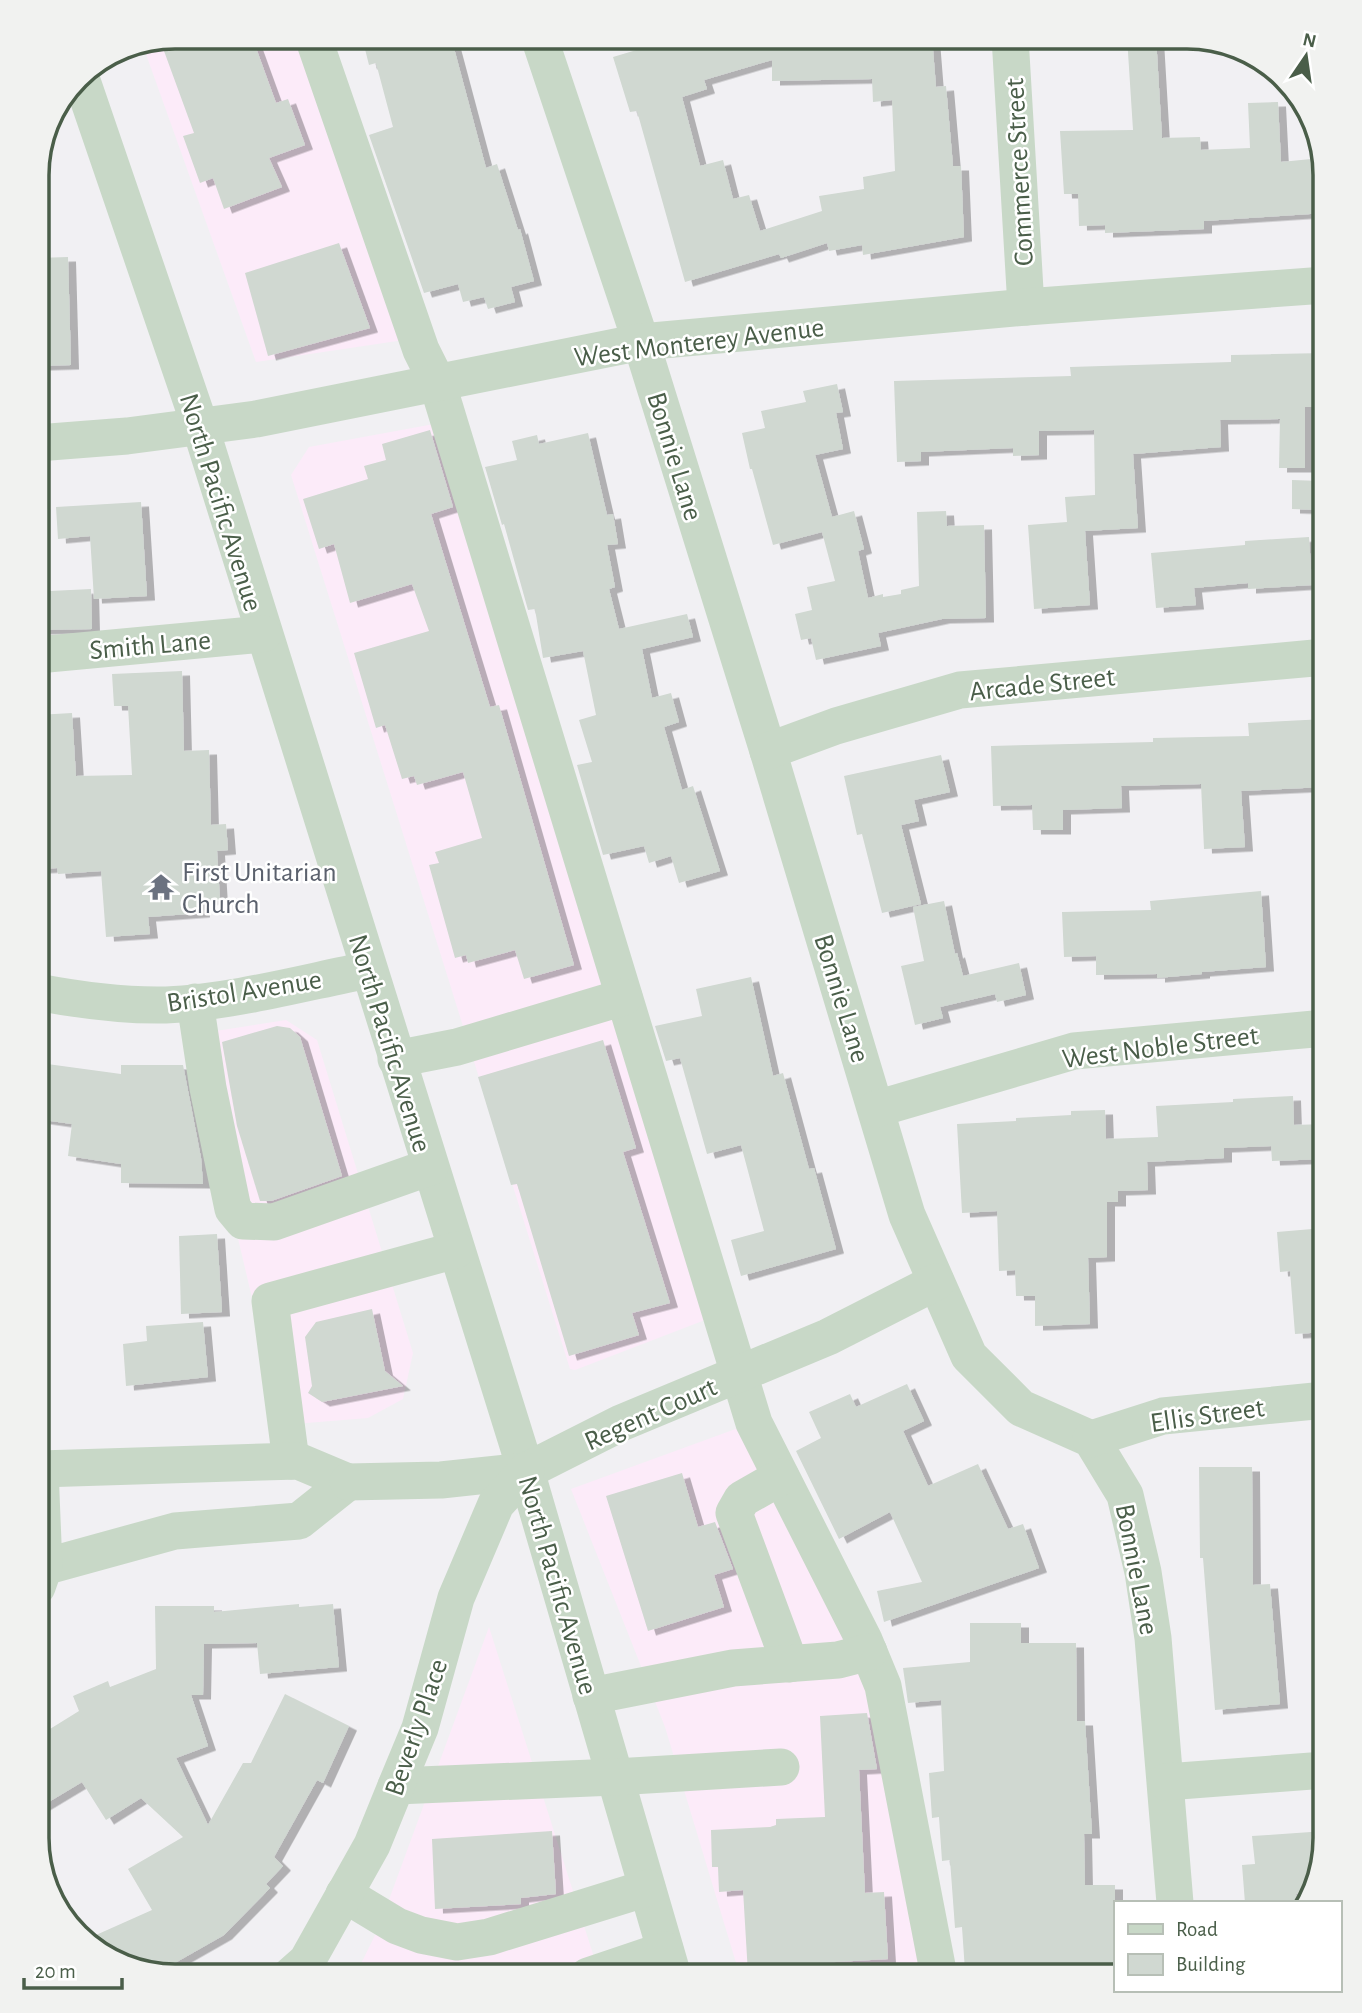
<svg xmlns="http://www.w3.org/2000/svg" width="1362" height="2013" font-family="'Alegreya Sans',sans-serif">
  <defs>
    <filter id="shadow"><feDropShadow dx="8" dy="4.5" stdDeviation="0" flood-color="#0004"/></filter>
  </defs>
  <rect width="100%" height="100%" fill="#f1f0f3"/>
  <g fill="#fcebf9">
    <polygon points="175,37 300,37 404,340 256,362 142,43"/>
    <polygon points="434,424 705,1320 575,1370 570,1369 291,475 309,447"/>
    <polygon points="286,1020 317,1040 413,1353 403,1399 368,1418 282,1425 190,1035"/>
    <polygon points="741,1427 861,1661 922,1976 740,1976 665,1727 571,1489"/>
    <polygon points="489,1627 600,1976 355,1976 379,1927"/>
  </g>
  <g fill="#d0d8d1" fill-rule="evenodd" filter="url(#shadow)">
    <polygon points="203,37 252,37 276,103 288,99 305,145 269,158 282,187 224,209 213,178 200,183 183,136 194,133 164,51"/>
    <polygon points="362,37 451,37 486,168 497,164 518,230 520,229 534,281 511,287 515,302 488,309 484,297 463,302 458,284 424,293 369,135 393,127 376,63 369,65"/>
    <path d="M680,37h252l4,50 10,-1 7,80h8l3,71 -101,18 -1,-10 -33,6 -2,-8 -46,15 -2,-4 -94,28 -48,-171 -7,1 -17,-55zM772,60v21l100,-2 1,23 19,-2 3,71 -32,6 1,12 -45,7 3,15 -62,20 -11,-36 -16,4 -10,-39 -23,6 -18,-69 25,-8 -3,-9z"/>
    <polygon points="1127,37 1156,37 1162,138 1200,137 1201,150 1250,148 1248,103 1278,102 1281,162 1321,158 1325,175 1325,213 1204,221 1204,229 1105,233 1105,225 1079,226 1078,194 1064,194 1060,131 1133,130"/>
    <polygon points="339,243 370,328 268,356 245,273"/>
    <polygon points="68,257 71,365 37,366 37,258"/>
    <polygon points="1325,353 1325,407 1305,407 1305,468 1279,468 1280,419 1220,420 1221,447 1133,454 1138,528 1085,531 1090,605 1034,609 1028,525 1067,522 1065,497 1095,495 1094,430 1039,431 1039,455 1013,456 1013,448 921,452 921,461 897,462 894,381 1071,376 1070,367 1231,362 1231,355"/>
    <polygon points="837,384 843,412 836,413 843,449 815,455 832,517 854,511 864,549 858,551 868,598 883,594 883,597 901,594 901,590 919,586 917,512 946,511 947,526 984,525 986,618 942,619 878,633 881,646 816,660 811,638 801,640 795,614 812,610 807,587 835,581 822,532 773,545 752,469 750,469 742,433 765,428 761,411 806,402 803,391"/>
    <polygon points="430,430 453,507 431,514 490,707 499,705 574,965 524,979 515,950 468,963 466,955 455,958 429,865 439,863 435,852 482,838 463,772 417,785 414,776 402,779 385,725 376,728 354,653 429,631 412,584 350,603 334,544 319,549 303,499 368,479 364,466 386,460 382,444"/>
    <polygon points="588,433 607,515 613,514 618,544 607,545 615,587 609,589 619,629 687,614 693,637 642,649 652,698 671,693 679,722 664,727 682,790 693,786 720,871 679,883 671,856 649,863 644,846 603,855 577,765 592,762 579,720 596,715 583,651 543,658 535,609 528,610 504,524 502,525 485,467 517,460 512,441 537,435 539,444"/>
    <polygon points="1292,480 1321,481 1321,510 1292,509"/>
    <polygon points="141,502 147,596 94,599 90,536 58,539 56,507"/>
    <polygon points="1309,537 1312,585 1248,589 1248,583 1194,588 1196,605 1156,608 1151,553 1245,545 1245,541"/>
    <polygon points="91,589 92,629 37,630 37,597 50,596 50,591"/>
    <polygon points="182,671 184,751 209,750 211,825 226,824 228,850 217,851 220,900 201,901 202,913 148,917 150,934 106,937 101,871 58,874 57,868 38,869 37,715 72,713 76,776 132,775 128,706 114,706 112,674"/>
    <polygon points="1325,719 1325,787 1241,791 1245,847 1204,849 1201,784 1121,786 1122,808 1063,810 1063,830 1033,830 1032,805 993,806 991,746 1153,742 1153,738 1249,736 1248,723"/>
    <polygon points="941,755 950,792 914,800 919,821 901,825 921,904 882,913 862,834 857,835 844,776"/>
    <polygon points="1261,891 1266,967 1202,972 1202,974 1157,978 1157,974 1096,975 1096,956 1064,957 1062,912 1151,910 1150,901"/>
    <polygon points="944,901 955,954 957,953 963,976 1019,963 1026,995 997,1002 995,994 940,1007 943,1018 915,1025 901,966 924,961 913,907"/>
    <polygon points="751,977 773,1076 783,1073 809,1169 814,1168 836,1249 741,1276 731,1240 764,1231 741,1145 707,1154 680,1058 666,1061 655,1026 702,1016 696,989"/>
    <polygon points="277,1026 290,1028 300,1037 342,1176 271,1201 260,1201 237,1126 222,1042"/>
    <polygon points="603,1040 636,1148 623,1152 670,1303 632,1313 639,1335 569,1356 517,1184 511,1185 478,1077"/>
    <polygon points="40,1063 121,1074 121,1065 183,1065 201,1158 203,1184 121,1183 121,1164 68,1156 72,1124 37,1119"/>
    <polygon points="1293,1096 1294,1125 1325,1124 1325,1159 1272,1161 1271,1146 1224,1148 1224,1158 1147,1162 1148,1190 1118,1191 1118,1202 1107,1202 1107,1257 1088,1258 1090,1324 1035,1326 1035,1296 1016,1296 1015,1270 999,1271 997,1211 962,1213 957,1124 1016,1121 1016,1118 1071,1115 1071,1111 1105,1110 1106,1139 1158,1137 1156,1106 1233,1102 1233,1099"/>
    <polygon points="1324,1228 1325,1332 1295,1334 1290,1271 1280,1272 1277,1232"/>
    <polygon points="217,1234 222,1312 181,1314 179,1236"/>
    <polygon points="372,1309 385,1371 403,1386 322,1402 308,1393 312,1386 305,1337 316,1322"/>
    <polygon points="203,1322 208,1377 126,1386 123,1344 147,1341 146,1326"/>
    <polygon points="907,1384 924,1421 903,1431 928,1486 978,1464 1008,1529 1023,1524 1039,1568 884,1622 877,1591 922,1582 890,1512 839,1539 796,1451 821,1438 809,1412 850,1394 856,1407"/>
    <polygon points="1199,1467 1252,1467 1253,1585 1270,1584 1280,1704 1215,1710 1203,1558 1200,1558"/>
    <polygon points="682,1473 698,1527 715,1522 733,1569 714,1575 724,1607 648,1631 606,1496"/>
    <polygon points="299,1604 299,1607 333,1604 339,1667 260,1674 257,1643 204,1644 203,1695 191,1695 208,1746 176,1758 208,1825 243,1763 251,1763 285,1694 349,1726 323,1783 317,1780 274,1857 283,1866 266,1884 270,1888 224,1935 173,1964 179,1976 167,1976 106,1957 87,1939 152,1910 128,1869 183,1837 141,1798 106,1820 82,1782 37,1809 37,1737 79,1711 73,1696 108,1681 110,1687 156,1669 155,1606 214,1606 214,1612"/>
    <polygon points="970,1623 1021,1623 1021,1643 1076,1643 1077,1721 1085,1721 1092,1834 1084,1834 1085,1885 1115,1885 1115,1976 1079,1976 1079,1966 1045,1967 1045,1965 965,1971 962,1927 955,1928 950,1860 942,1861 939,1817 932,1818 929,1773 944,1771 941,1700 908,1703 903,1668 970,1662"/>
    <polygon points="867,1713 877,1769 859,1770 865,1893 884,1892 888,1959 818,1963 818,1971 748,1974 743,1890 719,1892 718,1867 712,1867 711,1830 770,1827 776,1825 776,1819 825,1817 820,1716"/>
    <polygon points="552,1831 556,1894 521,1898 521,1904 435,1909 432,1839"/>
    <polygon points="1325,1831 1311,1892 1296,1894 1297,1903 1245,1903 1242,1865 1255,1864 1252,1836"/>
  </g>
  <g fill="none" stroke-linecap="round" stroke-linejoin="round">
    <g stroke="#c8d8c7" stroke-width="37">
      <polyline points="313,37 421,350 437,382 754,1423 864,1640 883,1686 939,1976"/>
      <polyline points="539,37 641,342 768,751 907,1215 969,1356 1021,1408 1091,1439 1125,1495 1143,1572 1153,1638 1175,1903"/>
      <polyline points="1010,37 1026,307"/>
      <polyline points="80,75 200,426 526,1471 673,1976"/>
      <polyline points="37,443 127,436 256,419 641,342 1026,307 1325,285"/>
      <polyline points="37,655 263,634"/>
      <polyline points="768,751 836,726 960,690 1325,657"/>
      <path d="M37,992c42,8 86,14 129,13 67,-3 136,-22 202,-35"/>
      <polyline points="195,1002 208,1088 233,1209 243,1221 274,1222 430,1167"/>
      <polyline points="396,1059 457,1047 624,997"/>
      <polyline points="876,1109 1074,1051 1325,1028"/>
      <polyline points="1091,1439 1163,1416 1325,1400"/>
      <polyline points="291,1461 270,1301 456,1250"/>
      <polyline points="40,1469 298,1461 348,1482 299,1521 175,1531 44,1567"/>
      <polyline points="781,1477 742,1499 734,1513 790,1664"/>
      <polyline points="348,1482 441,1480 526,1471 621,1423 828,1337 936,1282"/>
      <polyline points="37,1587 44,1567 40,1469"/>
      <polyline points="591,1696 733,1668 838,1660 869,1652"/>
      <polyline points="1166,1782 1325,1770"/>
      <polyline points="396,1786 615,1777 781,1767"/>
      <polyline points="344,1894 397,1926 421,1935 457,1942 489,1937 647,1888"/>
      <polyline points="290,1976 307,1961 372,1845 396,1786 420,1728 456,1598 496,1504 526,1471"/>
      <polyline points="588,1976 665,1950"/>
    </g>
  </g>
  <defs>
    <symbol id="temple-bare" viewBox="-9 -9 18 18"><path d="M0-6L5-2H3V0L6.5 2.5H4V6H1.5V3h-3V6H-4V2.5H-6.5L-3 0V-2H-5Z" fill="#6b7280" stroke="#fff" stroke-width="2.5" paint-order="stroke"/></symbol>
  </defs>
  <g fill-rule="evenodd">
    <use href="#temple-bare" x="142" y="868" width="38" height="38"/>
  </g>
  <g text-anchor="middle" stroke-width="5" stroke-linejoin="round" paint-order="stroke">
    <g font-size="28" fill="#4a5e49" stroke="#fff">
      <text transform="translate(1018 172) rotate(-93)" y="10">Commerce Street</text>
      <text transform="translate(699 341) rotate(-7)" y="10">West Monterey Avenue</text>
      <text transform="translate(676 456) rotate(73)" y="10">Bonnie Lane</text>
      <text transform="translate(222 502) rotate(73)" y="10">North Pacific Avenue</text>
      <text transform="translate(150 644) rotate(-5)" y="10">Smith Lane</text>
      <text transform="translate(1042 683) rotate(-6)" y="10">Arcade Street</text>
      <text transform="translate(244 990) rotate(-9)" y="10">Bristol Avenue</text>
      <text transform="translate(843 998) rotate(73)" y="10">Bonnie Lane</text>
      <text transform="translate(391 1043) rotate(73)" y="10">North Pacific Avenue</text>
      <text transform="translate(1160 1046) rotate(-7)" y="10">West Noble Street</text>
      <text transform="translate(650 1413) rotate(-24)" y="10">Regent Court</text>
      <text transform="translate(1207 1414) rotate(-8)" y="10">Ellis Street</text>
      <text transform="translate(1138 1569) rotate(79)" y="10">Bonnie Lane</text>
      <text transform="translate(559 1585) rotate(74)" y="10">North Pacific Avenue</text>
      <text transform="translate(415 1727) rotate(-71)" y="10">Beverly Place</text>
    </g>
    <g font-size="28" fill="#5b616d" stroke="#fff" text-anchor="start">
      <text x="182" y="881">First Unitarian<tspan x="182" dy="32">Church</tspan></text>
    </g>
  </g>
  <path d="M0 0H1362V2013H0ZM175 49H1187A126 126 0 0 1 1313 175V1838A126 126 0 0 1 1187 1964H175A126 126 0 0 1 49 1838V175A126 126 0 0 1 175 49Z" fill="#f1f2f0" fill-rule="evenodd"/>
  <path fill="none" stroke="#4a5e49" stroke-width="3.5" d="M175 49H1187A126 126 0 0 1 1313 175V1838A126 126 0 0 1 1187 1964H175A126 126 0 0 1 49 1838V175A126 126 0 0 1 175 49Z"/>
  <rect x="1114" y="1901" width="228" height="91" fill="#ffffff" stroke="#b7bfb6" stroke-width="2"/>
  <rect x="1128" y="1924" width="35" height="10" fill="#c8d8c7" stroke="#b7bfb6" stroke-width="2"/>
  <text x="1176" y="1936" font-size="21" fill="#4a5e49">Road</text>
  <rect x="1128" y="1954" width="35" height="21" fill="#d0d8d1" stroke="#b7bfb6" stroke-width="2"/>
  <text x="1176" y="1971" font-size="21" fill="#4a5e49">Building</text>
  <g transform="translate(1306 56) rotate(13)" stroke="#ffffff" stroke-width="5" paint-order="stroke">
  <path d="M0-5L12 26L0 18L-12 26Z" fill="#4a5e49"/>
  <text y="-10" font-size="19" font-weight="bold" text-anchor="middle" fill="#4a5e49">N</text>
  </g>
  <path d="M24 1978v10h98v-10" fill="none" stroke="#4a5e49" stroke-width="3.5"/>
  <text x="35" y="1978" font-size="21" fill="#4a5e49" stroke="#ffffff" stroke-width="5" paint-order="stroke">20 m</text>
</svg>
